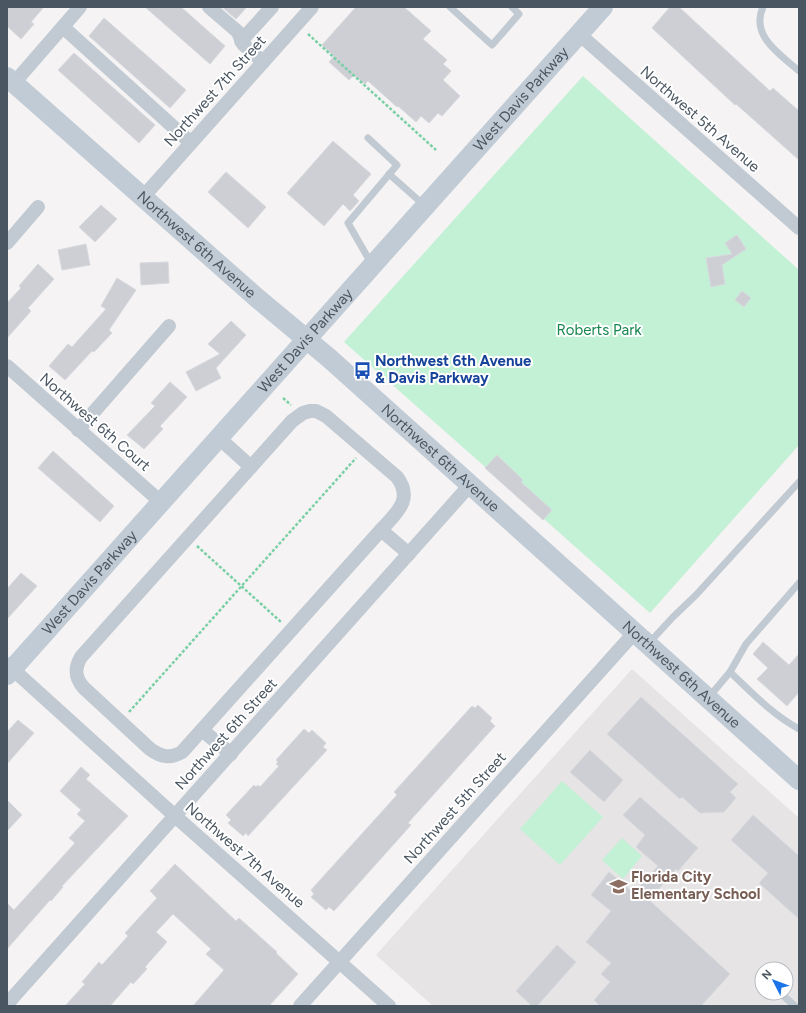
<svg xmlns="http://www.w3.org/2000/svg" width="806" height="1013" font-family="Figtree,sans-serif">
  <rect width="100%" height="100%" fill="#f5f3f3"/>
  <path fill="#e6e4e5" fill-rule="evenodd" d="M632,669l167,149v188h-366l-57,-51zM762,969h24v24h-24z"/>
  <g fill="#c3f1d5">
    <polygon points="583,76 799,270 799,445 650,613 344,342"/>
    <polygon points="562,781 603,817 560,865 520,829"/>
    <polygon points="622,838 642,856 623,879 602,860"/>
  </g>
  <g fill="#cdcfd5" stroke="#d7d9de">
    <polygon points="7,7 44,7 31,22 34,24 21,39 7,26"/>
    <polygon points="145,7 181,7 225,46 210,64"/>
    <polygon points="222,7 247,7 236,19"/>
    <polygon points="356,7 404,7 431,31 423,39 447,60 443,64 451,71 443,80 460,96 442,116 438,113 429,123 421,116 416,122 398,106 397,107 368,81 365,84 354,75 349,80 329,62 334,56 322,45"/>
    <polygon points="670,7 679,7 770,91 773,88 799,111 799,160 736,104 735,105 652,28"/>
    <polygon points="104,18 186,90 170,108 89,36"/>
    <polygon points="74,53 155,125 139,143 58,70"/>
    <polygon points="333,141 371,174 353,195 359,201 350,211 343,204 324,226 287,193"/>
    <polygon points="226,172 266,207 248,228 208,192"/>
    <polygon points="101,205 117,219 95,242 79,227"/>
    <polygon points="737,235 746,249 722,265 725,284 711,287 706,258 732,254 725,243"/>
    <polygon points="86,244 90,265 62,270 58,250"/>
    <polygon points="168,262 169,283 141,285 140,263"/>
    <polygon points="38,264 54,279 28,308 31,311 7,338 7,303 21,288 19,286"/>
    <polygon points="117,278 136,290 109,330 112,333 94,352 92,351 65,380 49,366 68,344 72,347 106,309 101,306"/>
    <polygon points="742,291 751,298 744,307 735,300"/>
    <polygon points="231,321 246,335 216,368 221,378 196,391 186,372 220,354 208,344"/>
    <polygon points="170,382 187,397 160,426 163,429 144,449 127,435 155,406 151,403"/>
    <polygon points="53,451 114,506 100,522 38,468"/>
    <polygon points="497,455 523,480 521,482 552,510 543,520 485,468"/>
    <polygon points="21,573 37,586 7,619 7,589"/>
    <polygon points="763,642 789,665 799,654 799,692 787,706 757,679 768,668 753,654"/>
    <polygon points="641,697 738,784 730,792 736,798 724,812 700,813 682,797 680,799 607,734"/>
    <polygon points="478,705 492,718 490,721 495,726 408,823 411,825 334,911 329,907 326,910 311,897 314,894 311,890 397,795 394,792 472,706 475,708"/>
    <polygon points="18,720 34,733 7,764 7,732"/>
    <polygon points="304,729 309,733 312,730 326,743 323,747 327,750 248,836 246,833 243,836 228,823 231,820 226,815 254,785 256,787 258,785 260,787 279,766 276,764 278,762 276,760"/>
    <polygon points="590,750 623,780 604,802 570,772"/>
    <polygon points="81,767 90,775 86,779 128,816 62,886 63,887 51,901 50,900 7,949 7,903 14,910 75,843 69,838 85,821 77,814 81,810 60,791"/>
    <polygon points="640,797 698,848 678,871 676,869 649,900 730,974 701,1006 600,1006 594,1000 610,982 601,974 611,963 586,942 611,911 591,895 609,872 634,893 658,866 636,847 645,835 623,815"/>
    <polygon points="7,800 22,815 7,831"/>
    <polygon points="753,815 799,856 799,919 759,883 768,873 731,840"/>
    <polygon points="175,864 236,921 239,918 277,952 276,953 298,974 269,1006 193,1006 224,970 206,954 211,949 173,914 156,932 167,942 145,967 147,969 133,984 131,982 110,1006 65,1006 85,984 82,982 99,962 102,965 128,936 125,933 157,898 150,891"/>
    <polygon points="557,945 576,962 537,1006 532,1006 516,991"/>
  </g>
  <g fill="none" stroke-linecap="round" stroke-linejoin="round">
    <g stroke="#7ad0a6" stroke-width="2.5" stroke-dasharray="3 2" stroke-linecap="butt">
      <polyline points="308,34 436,150"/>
      <polyline points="283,398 291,405"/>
      <polyline points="197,546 281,622"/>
      <polyline points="129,712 356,458"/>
    </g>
    <g stroke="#c1cad2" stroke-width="7">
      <polyline points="450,7 492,45 519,14 512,7"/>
      <path d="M763,7c-13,29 17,47 36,64"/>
      <polyline points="368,138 397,165 348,223 371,263"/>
      <polyline points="389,174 425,206"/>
      <polyline points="649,643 673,617 696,595 799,482"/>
      <path d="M730,672c22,21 42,42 69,57"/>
      <polyline points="709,697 730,672 746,644 799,583"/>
      <polyline points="780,993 795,1006"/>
    </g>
    <g stroke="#c1cad2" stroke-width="14">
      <polyline points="209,7 238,32 243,44 263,62"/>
      <polyline points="63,27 191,143"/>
      <polyline points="579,34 799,228"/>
      <polyline points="241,41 272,7"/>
      <polyline points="14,83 80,7"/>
      <polyline points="143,197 312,7"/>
      <polyline points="7,243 38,207"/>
      <polyline points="7,366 162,503"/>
      <path d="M310,411h6l10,5 71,61c17,23 -1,36 -16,53l-199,222c-12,7 -21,5 -32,-3l-66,-61c-9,-10 -10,-19 -3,-31l211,-236 11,-8z"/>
      <polyline points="78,430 169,326"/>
      <polyline points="219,438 251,467"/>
      <polyline points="381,530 409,554"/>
      <polyline points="7,664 175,816 389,1006"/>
      <polyline points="202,730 231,754"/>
      <polyline points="7,1004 470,485"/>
      <polyline points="300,1006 635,632"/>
    </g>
    <g stroke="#c1cbd6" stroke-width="20">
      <path id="s1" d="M7,77l250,221 72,60 470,422"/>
      <path id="s2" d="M7,675l596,-668"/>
    </g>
  </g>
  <defs>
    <symbol id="bus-bare" viewBox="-9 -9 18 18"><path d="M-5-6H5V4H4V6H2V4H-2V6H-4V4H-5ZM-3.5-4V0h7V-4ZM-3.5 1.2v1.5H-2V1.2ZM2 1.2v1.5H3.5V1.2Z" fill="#1a4fb4" stroke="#fff" stroke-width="2.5" paint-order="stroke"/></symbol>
    <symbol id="school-bare" viewBox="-9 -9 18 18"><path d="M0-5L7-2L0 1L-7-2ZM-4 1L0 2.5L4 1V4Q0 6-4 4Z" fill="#8d6e63" stroke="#fff" stroke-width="2.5" paint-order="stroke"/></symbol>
  </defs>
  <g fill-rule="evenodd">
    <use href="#bus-bare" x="350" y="358" width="25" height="25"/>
    <use href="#school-bare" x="606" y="874" width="25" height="25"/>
  </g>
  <g text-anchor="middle" stroke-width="4" stroke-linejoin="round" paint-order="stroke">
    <g font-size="15" fill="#4a5661" stroke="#fff">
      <text transform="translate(215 91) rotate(-48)" y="5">Northwest 7th Street</text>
      <text dy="5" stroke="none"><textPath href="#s2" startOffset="772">West Davis Parkway</textPath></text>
      <text transform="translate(700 119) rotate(41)" y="5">Northwest 5th Avenue</text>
      <text dy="5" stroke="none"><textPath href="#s1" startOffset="253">Northwest 6th Avenue</textPath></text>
      <text dy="5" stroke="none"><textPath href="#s2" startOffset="448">West Davis Parkway</textPath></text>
      <text transform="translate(95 422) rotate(41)" y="5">Northwest 6th Court</text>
      <text dy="5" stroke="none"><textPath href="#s1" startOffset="577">Northwest 6th Avenue</textPath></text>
      <text dy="5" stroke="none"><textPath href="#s2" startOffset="124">West Davis Parkway</textPath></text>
      <text dy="5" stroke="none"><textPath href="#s1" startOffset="901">Northwest 6th Avenue</textPath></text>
      <text transform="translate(226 734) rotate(-48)" y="5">Northwest 6th Street</text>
      <text transform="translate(455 808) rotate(-48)" y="5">Northwest 5th Street</text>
      <text transform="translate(245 855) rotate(41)" y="5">Northwest 7th Avenue</text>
    </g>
    <g font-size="15" fill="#17864f" stroke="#fff">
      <text x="599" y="335">Roberts Park</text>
    </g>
    <g font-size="15" font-weight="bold" fill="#164399" stroke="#fff" text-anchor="start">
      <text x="375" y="366">Northwest 6th Avenue<tspan x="375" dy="17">&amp; Davis Parkway</tspan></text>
    </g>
    <g font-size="15" font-weight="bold" fill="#785e54" stroke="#fff" text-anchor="start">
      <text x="631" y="882">Florida City<tspan x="631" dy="17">Elementary School</tspan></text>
    </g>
  </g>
  <rect width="806" height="1013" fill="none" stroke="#4a5661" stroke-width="16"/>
  <g transform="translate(774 981) rotate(312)"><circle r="19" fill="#ffffff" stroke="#b7bbc0"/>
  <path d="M0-3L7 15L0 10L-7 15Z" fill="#1a73e8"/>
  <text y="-6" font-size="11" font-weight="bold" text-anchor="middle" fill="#4a5661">N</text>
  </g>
</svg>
